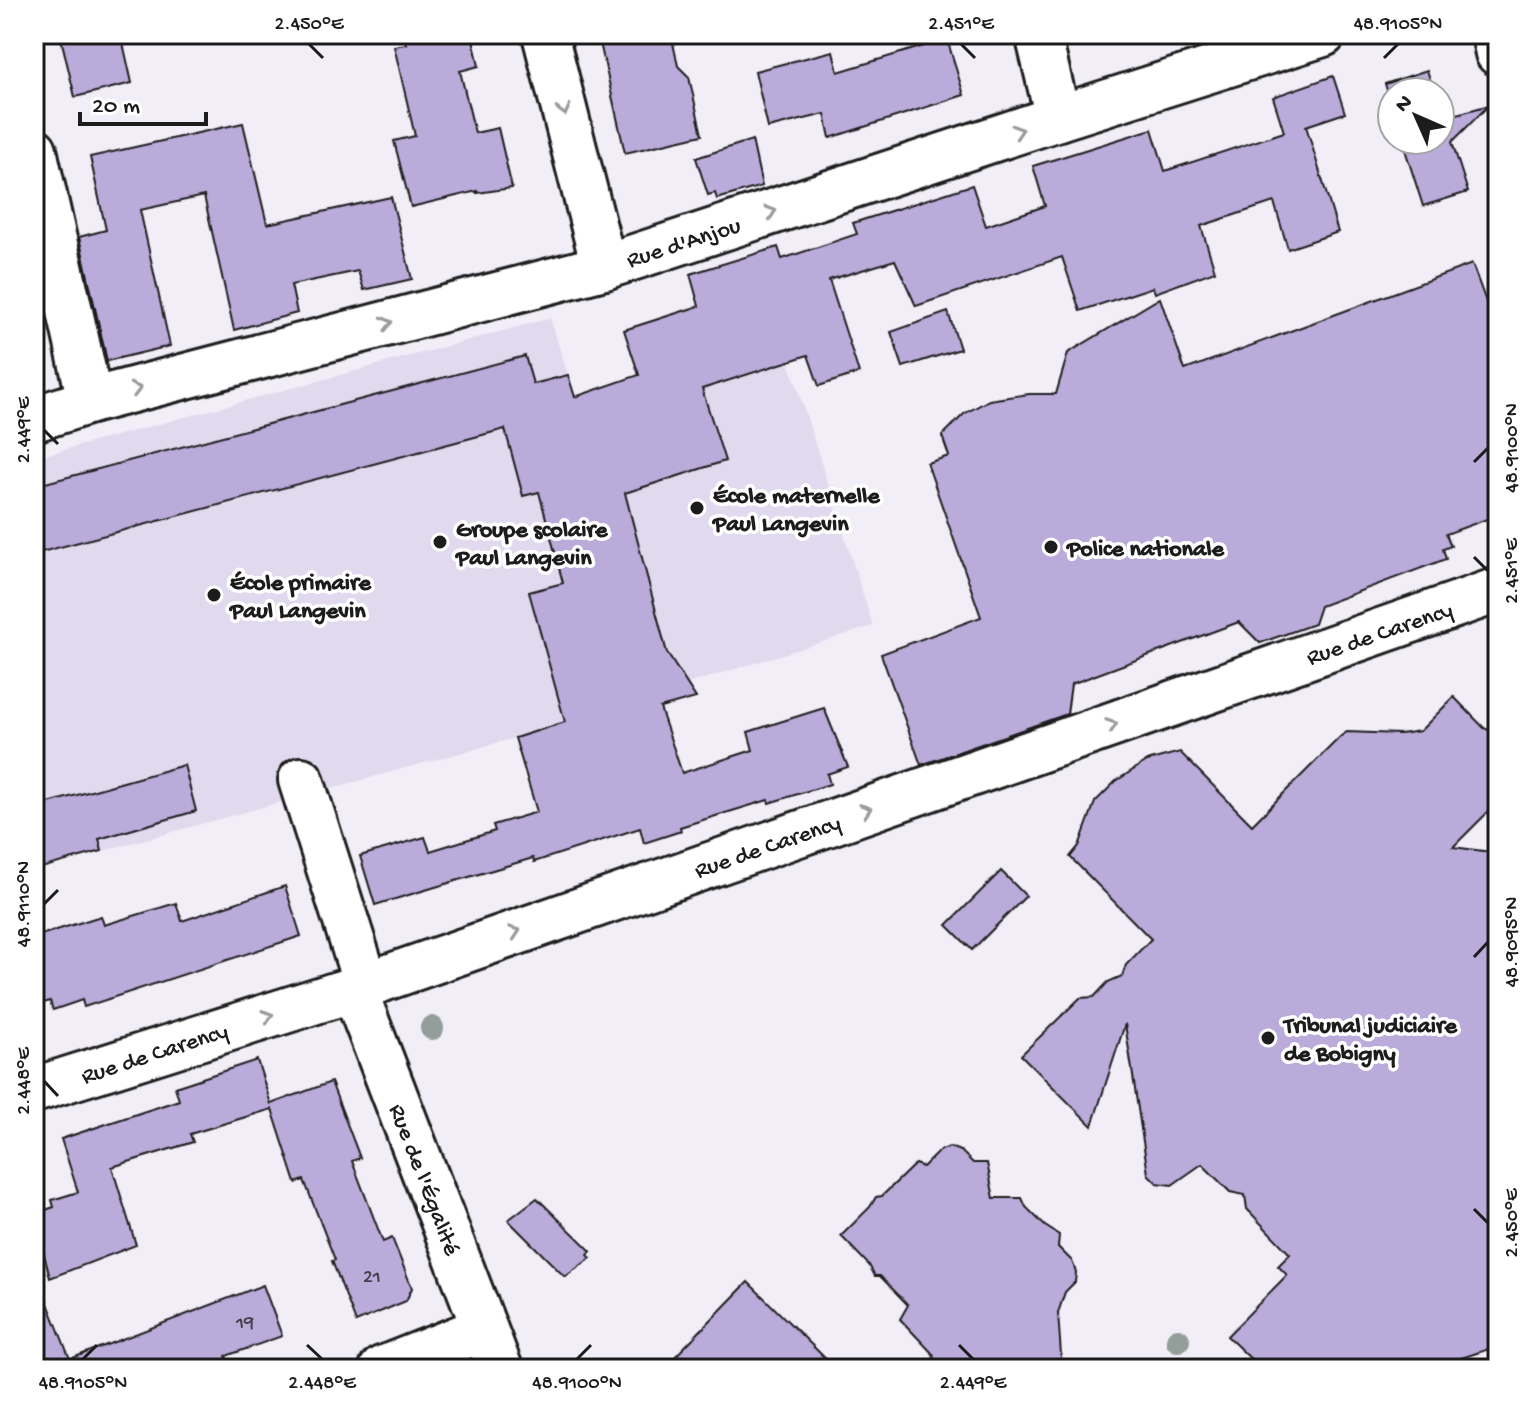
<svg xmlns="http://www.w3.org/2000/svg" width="1532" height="1403" font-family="'Gochi Hand',sans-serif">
  <rect width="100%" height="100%" fill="#f1eef8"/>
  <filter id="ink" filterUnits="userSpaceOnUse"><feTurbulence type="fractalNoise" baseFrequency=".0125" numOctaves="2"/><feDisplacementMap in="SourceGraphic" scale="16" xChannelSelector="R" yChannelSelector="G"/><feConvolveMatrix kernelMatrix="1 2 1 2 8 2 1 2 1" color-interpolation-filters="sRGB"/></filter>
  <g filter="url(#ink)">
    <polygon fill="#e1daef" points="550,318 575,397 780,333 873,626 515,738 34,870 34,458"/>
    <g fill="#bbabdb" stroke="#1c1c1c" stroke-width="2">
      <polygon points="60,34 121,34 132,83 75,97"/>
      <polygon points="404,34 472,34 479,66 460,71 475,133 498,128 512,188 477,193 477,191 411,207 394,141 415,136 394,46 406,44"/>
      <polygon points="598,34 671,34 678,66 689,77 702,135 625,153"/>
      <polygon points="947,39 964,95 830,138 825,114 768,128 755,71 833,51 838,72"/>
      <polygon points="1427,70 1434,92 1392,92 1392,106 1385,84"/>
      <polygon points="1333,76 1345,113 1306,126 1338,232 1288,249 1274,202 1201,226 1215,271 1155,293 1153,287 1080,311 1062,257 916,306 895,260 829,280 859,373 819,386 808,355 702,389 725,461 625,493 667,653 696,698 660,708 682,773 753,750 748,732 824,708 848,767 827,774 830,784 769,803 768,800 680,827 681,831 644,843 640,828 534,862 533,858 375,905 360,856 425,837 430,851 495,831 493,825 537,812 515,738 565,722 529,592 563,583 539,492 523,496 505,429 34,554 34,486 525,356 533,384 568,375 575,397 639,375 624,330 699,306 690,274 778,247 782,259 857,234 853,223 972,185 986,226 1045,206 1033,166 1152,129 1165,171 1284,132 1273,97"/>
      <polygon points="1489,105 1452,142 1468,192 1423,206 1402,140 1440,140 1440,109 1443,118"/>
      <polygon points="243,123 267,224 391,197 412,279 364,290 358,271 291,285 297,313 234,330 204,196 140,210 170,346 107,361 79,237 106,230 90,157"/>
      <polygon points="752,140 762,186 717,199 715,193 708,195 696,158"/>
      <polygon points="1472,264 1498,334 1498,515 1446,534 1451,546 1443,549 1446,559 1320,606 1314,624 1260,643 1239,622 1071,684 1067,714 921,765 881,654 981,617 927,463 949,456 942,436 964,414 989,400 1029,394 1056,394 1068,353 1160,298 1185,370"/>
      <polygon points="948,312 960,349 903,367 891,332"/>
      <polygon points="1454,697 1484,728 1491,731 1492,736 1498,742 1498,802 1453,847 1498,853 1498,1346 1428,1369 1261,1369 1227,1336 1287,1275 1278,1266 1290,1254 1247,1209 1245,1195 1230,1192 1202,1164 1172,1185 1157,1183 1148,1174 1125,1024 1092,1126 1021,1055 1080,998 1094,997 1108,982 1122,976 1126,965 1151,939 1070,857 1079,846 1095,802 1116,781 1147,761 1180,752 1252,825 1341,736 1347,732 1400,734 1420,731"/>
      <polygon points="184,765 196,811 99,839 102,851 34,870 34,807"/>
      <polygon points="1001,871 1026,896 972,950 947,925"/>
      <polygon points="285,886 301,936 84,1007 82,1000 53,1010 50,1001 34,1006 34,937 101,916 104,925 176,903 182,921"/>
      <polygon points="257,1060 271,1104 331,1082 360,1158 352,1161 383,1242 392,1238 412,1288 406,1301 356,1322 332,1261 335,1260 304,1180 296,1183 272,1109 190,1134 193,1142 112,1167 136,1245 50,1278 34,1214 54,1207 52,1200 78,1192 61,1139 179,1100 175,1087"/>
      <polygon points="949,1147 961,1151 973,1163 987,1163 994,1198 1022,1198 1026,1207 1045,1226 1059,1235 1058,1247 1072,1261 1076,1272 1075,1282 1065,1292 1058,1313 1062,1369 952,1369 933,1360 934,1355 900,1319 908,1305 880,1276 875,1276 869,1265 841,1236 870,1207 876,1197 882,1196 915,1164 923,1167 939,1151"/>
      <polygon points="537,1198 591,1251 588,1255 591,1258 565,1277 508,1220"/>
      <polygon points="34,1273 36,1273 70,1359 263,1285 282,1336 226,1356 231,1369 34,1369"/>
      <polygon points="748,1282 836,1369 663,1369"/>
    </g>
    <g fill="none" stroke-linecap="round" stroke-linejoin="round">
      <defs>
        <g id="minor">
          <polyline points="545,34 604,267"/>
          <polyline points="1038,34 1058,118"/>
          <polyline points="1494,34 1498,53"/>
          <polyline points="34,150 90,401"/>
          <polyline points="34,419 90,401 604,267 1058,118 1323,34"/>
          <polyline points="301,780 366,984"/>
          <polyline points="354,989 500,1369"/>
          <polyline points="34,1090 354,989 1498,590"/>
          <polyline points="382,1369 483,1329"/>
        </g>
      </defs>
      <use href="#minor" stroke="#1c1c1c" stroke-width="50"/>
      <use href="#minor" stroke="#fff" stroke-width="44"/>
    </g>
    <g fill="#939e9a">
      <circle cx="432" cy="1028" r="12"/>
      <circle cx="1178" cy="1340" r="12"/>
    </g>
    <defs><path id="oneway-chevron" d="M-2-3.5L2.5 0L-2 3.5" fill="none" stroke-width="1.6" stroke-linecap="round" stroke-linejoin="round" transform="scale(2)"/></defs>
    <g stroke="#999">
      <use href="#oneway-chevron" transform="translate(564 110) rotate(76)"/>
      <use href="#oneway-chevron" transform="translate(1018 131) rotate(-18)"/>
      <use href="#oneway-chevron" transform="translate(771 212) rotate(-18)"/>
      <use href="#oneway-chevron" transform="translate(387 323) rotate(-15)"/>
      <use href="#oneway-chevron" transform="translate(136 389) rotate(-15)"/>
      <use href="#oneway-chevron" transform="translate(1112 725) rotate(-19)"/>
      <use href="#oneway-chevron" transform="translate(866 810) rotate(-19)"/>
      <use href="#oneway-chevron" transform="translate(515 932) rotate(-19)"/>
      <use href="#oneway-chevron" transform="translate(268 1016) rotate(-18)"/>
    </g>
  </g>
  <path fill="none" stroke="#1c1c1c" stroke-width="3" d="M309,44l14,14M961,44l14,14M1384,58l14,-14M44,430l14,14M1474,462l14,-14M1474,557l14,14M44,904l14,-14M1474,957l14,-15M44,1081l14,15M1474,1209l14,14M307,1345l15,14M959,1345l14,14M83,1359l14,-14M577,1359l14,-14"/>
  <g fill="#1c1c1c" stroke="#fff" stroke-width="3">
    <circle cx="697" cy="508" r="8"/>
    <circle cx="440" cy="542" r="8"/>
    <circle cx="1051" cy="547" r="8"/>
    <circle cx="214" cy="595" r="8"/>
    <circle cx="1268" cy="1038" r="8"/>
  </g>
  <g text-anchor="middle" stroke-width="7" stroke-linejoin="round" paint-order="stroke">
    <g font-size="20" fill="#44404c">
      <text x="372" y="1282">21</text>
      <text x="245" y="1328">19</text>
    </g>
    <g font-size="24" fill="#1c1c1c" stroke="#fff">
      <text transform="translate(683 241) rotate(-18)" y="8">Rue d'Anjou</text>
      <text transform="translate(1379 632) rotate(-19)" y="8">Rue de Carency</text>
      <text transform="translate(767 845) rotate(-19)" y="8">Rue de Carency</text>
      <text transform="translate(154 1052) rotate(-18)" y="8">Rue de Carency</text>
      <text transform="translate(426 1179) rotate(69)" y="8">Rue de l'Égalité</text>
    </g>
    <g font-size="24" font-weight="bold" fill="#1c1c1c" stroke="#fff" text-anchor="start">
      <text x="713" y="502">École maternelle<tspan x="713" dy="28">Paul Langevin</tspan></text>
      <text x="456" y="536">Groupe scolaire<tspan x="456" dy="28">Paul Langevin</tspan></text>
      <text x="1067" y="555">Police nationale</text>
      <text x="230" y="589">École primaire<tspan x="230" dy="28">Paul Langevin</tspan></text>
      <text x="1284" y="1032">Tribunal judiciaire<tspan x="1284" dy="28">de Bobigny</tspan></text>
    </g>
  </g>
  <rect width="1532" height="1403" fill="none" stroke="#fff" stroke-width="88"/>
  <g transform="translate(1416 116) rotate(315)"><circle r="38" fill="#ffffff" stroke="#a4a4a4" stroke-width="2"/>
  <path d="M0-6L14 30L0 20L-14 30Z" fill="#1c1c1c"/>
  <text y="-12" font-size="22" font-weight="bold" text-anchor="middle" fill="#1c1c1c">N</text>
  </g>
  <path d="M80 112v12h126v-12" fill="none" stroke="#1c1c1c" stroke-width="4"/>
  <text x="92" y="112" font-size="24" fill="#1c1c1c" stroke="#ffffff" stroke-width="6" paint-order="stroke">20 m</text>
  <rect x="44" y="44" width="1444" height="1315" fill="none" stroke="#1c1c1c" stroke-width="3"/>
  <g font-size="20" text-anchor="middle" fill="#1c1c1c">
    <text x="309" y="29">2.450°E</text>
    <text x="961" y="29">2.451°E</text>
    <text x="1398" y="29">48.9105°N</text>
    <text transform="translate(22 430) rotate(-90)" y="7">2.449°E</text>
    <text transform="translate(1510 448) rotate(-90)" y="7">48.9100°N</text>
    <text transform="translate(1510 571) rotate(-90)" y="7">2.451°E</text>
    <text transform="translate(22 904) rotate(-90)" y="7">48.9110°N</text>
    <text transform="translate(1510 942) rotate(-90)" y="7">48.9095°N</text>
    <text transform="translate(22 1081) rotate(-90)" y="7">2.448°E</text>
    <text transform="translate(1510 1223) rotate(-90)" y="7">2.450°E</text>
    <text x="83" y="1388">48.9105°N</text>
    <text x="322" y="1388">2.448°E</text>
    <text x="577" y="1388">48.9100°N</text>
    <text x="973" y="1388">2.449°E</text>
  </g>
</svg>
